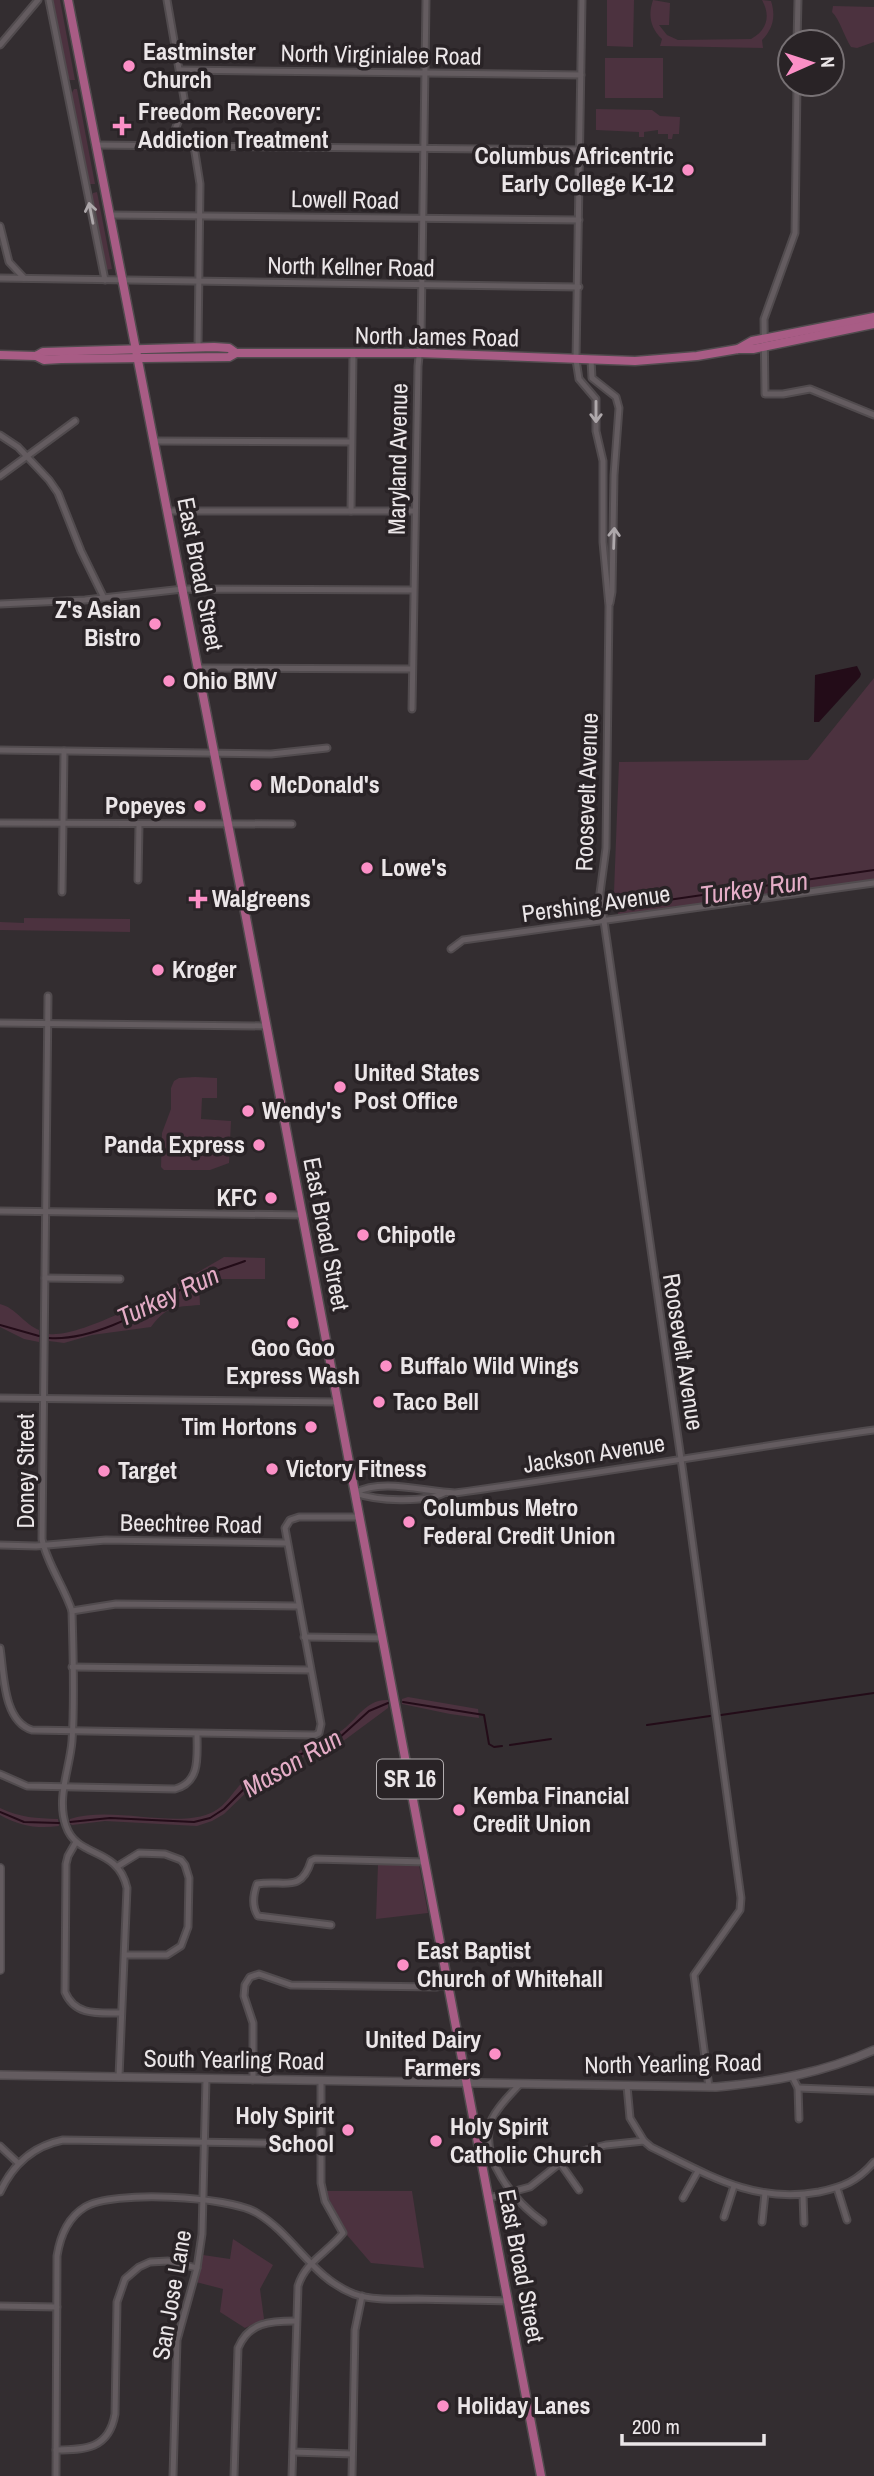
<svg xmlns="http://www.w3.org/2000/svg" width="874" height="2476" font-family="'Archivo Narrow',sans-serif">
  <rect width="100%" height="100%" fill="#332d30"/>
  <g fill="#4c323f">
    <polygon points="52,0 60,0 75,80 70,80 66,75"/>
    <polygon points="607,0 634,0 633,47 607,46"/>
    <path d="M653,0l17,3 -1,22h-10l8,10 11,5 73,-1c16,-9 20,-23 11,-39l9,1c5,15 2,28 -9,39l1,8 -103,-2 2,-7c-12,-11 -14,-24 -9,-39z"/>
    <path d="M833,6l41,1v35l-17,6 -6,-1c-7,-11 -11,-27 -19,-35z"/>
    <rect x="605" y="58" width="58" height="40"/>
    <polygon points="74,89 77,89 95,184 90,184 86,179 70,96"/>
    <polygon points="596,109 652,110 660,116 680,117 679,134 673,134 672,139 668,139 668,134 658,134 658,130 644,132 644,137 639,137 639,132 596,130"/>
    <polygon points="97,192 112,269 105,270 90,201 93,193"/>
    <polygon points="874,678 874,883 619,919 614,892 619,762 808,760"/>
    <polygon points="24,918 130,919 130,932 0,930 0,922 24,923"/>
    <polygon points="195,1077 217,1078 217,1098 202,1098 201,1119 231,1121 229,1163 210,1170 164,1170 161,1167 162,1133 171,1109 171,1088 174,1081 179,1078"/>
    <path d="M224,1257l41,1v21h-63l-3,4 1,22c-26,2 -33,1 -49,22l-59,8 -28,8 -15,-2v-7c38,4 139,-56 175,-77z"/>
    <path d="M0,1304c16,4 24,20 39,26v12l-15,-3 -24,-12z"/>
    <polygon points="408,1697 478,1709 479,1718 450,1714 402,1704 402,1699"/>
    <path d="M388,1700v8l-46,34 -38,15 -23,20 -20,5 -9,5 -28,27 -12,7 -15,5 -92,-5 -33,4 -3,-2 1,-4c44,-14 107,11 143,-7 14,-7 19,-20 30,-30 11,-9 23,-8 35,-13 10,-4 15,-14 24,-20 11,-8 23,-9 34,-15 20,-10 27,-35 52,-34z"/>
    <path d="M0,1808c20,10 37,10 58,11l1,7c-22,3 -39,0 -59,-11z"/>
    <polygon points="378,1865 419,1865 428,1913 376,1919"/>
    <polygon points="325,2191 412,2191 424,2268 371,2263 347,2235"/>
    <polygon points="233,2239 273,2265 260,2289 264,2319 245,2328 220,2312 223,2289 196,2282 203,2255 230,2259"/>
  </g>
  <polygon fill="#230c18" points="857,666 861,674 860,677 819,722 814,722 815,675"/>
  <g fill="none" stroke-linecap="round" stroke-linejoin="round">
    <g stroke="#230c18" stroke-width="2">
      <polyline points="634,905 874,870"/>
      <polyline points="0,1325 39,1336"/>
      <path d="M49,1338c40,3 89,-23 122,-42 10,-6 18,-14 28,-18 14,-7 31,-11 46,-17"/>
      <polyline points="403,1702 484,1715 489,1744 494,1747 502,1746"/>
      <polyline points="721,1715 874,1693"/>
      <polyline points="647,1725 710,1716"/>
      <polyline points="510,1745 551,1739"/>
      <polyline points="0,1812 24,1822 59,1823"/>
      <polyline points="70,1822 110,1818 194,1822 210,1818 224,1809 252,1781 280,1772 299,1755 339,1738 369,1711 388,1703"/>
    </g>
    <defs>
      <g id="street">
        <polyline points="49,0 105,280"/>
        <polyline points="167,0 185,104 169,145"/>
        <polyline points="582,0 576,360 579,379 596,399 596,431 603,461 603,542 609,606 606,848 600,893 682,1466 741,1898 740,1910 694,1975 709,2087"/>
        <polyline points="797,42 798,0"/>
        <polyline points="0,45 38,0"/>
        <polyline points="181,70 581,75"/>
        <polyline points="797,84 795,233 764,319 765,394 783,394 810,389 874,415"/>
        <polyline points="96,145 581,150"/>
        <polyline points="194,146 200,184 198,347"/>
        <polyline points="110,215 579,220"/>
        <polyline points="0,226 9,262 24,278"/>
        <polyline points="0,278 579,287"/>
        <polyline points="591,360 592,378 616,397 619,408 614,475 612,592 610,603"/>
        <polyline points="0,435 18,447 49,480 58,493 81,551 104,598"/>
        <polyline points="154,441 351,442"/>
        <polyline points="0,476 75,421"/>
        <polyline points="168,511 415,511"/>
        <polyline points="351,511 353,354"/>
        <polyline points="0,604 85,600 183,589 413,590"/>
        <polyline points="199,668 412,669"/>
        <polyline points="412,709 418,366 421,338 426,0"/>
        <polyline points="0,750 271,754 327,748"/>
        <polyline points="0,823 292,824"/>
        <polyline points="138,880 139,825"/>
        <polyline points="62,892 64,751"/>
        <polyline points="451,949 463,940 874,883"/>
        <path d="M48,996l-6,543c5,25 22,47 30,72 1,43 3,87 0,130 -2,27 -16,57 -6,85 11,33 52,20 61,62l-8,189"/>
        <polyline points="0,1023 267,1026"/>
        <polyline points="0,1211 303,1215"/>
        <polyline points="45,1278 120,1279"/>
        <polyline points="0,1398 338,1402"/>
        <path d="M355,1493c27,-15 70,-1 100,0 140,-19 279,-43 419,-63"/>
        <path d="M355,1493c22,8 68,10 89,0"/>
        <polyline points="0,1545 36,1546 106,1540 286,1543"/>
        <polyline points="72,1611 116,1604 298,1606"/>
        <polyline points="304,1637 383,1638"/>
        <path d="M0,1648c4,26 3,73 32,82l283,5 4,-2 2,-9 -36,-196 5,-8 9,-3h61"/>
        <polyline points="72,1667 310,1670"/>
        <path d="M0,1774l27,12 148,3c26,-7 22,-33 22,-55"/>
        <path d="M76,1842l-8,14 -2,8 -1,128c10,24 33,21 56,21"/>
        <polyline points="118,1866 139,1853 165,1854 181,1860 185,1865 189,1878 188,1927 181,1946 167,1955 125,1955"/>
        <path d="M331,1925l-73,-9c-6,-9 -5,-21 -1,-32 26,-5 44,10 54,-23l4,-2 110,3"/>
        <polyline points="793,2078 798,2088 799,2119"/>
        <polyline points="253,2080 253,2023 244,1996 245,1985 250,1977 259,1974 291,1985 436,1987 449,1985"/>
        <path d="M519,2085c-9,10 -21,21 -27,34 -15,38 23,83 51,103"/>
        <polyline points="627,2086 630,2118 644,2141"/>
        <polyline points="798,2088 874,2091"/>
        <polyline points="0,2146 18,2163"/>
        <polyline points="560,2163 579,2190"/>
        <polyline points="837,2188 847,2220"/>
        <path d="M0,2192c13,-28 33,-46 63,-52l256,4"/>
        <polyline points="803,2195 804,2223"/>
        <path d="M489,2198l41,-11 30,-24 26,-13 20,-5 38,-4 7,6c56,27 102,57 168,45 24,-5 39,-11 55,-30"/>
        <polyline points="683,2198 698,2171"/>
        <polyline points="724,2217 734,2186"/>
        <polyline points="762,2222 765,2193"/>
        <polyline points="0,2306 57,2307"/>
        <path d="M56,2450c29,0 53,-1 59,-36l2,-112 8,-23 14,-12 11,-5 18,-1 29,7"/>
        <polyline points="293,2452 352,2454"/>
        <path d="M56,2476l1,-220c3,-19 10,-38 28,-49 27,-17 144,-11 172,6 37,22 55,65 97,81 20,7 43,5 63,5 31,1 61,1 91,2"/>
        <polyline points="173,2476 177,2340 197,2268 202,2234 206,2079"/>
        <path d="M234,2476l4,-128c11,-26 32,-27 57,-27"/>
        <path d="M292,2476l6,-190c7,-24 30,-34 45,-53l-18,-32 -4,-18v-102"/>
        <polyline points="352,2476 355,2330 362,2296"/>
      </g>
      <g id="secondary">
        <polyline points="0,1868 0,1970"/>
        <path d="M0,2075l716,12c55,-5 107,-14 158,-37"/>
      </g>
      <g id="primary">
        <polyline points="68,0 240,886 541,2476"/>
        <polyline points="738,349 752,341 874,317"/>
        <polyline points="0,355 36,356 43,352 214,347 229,348 236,353 419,353 635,361 697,356 738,349 753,349 874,324"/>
        <polyline points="36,356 44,360 61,359 229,357 236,353"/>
      </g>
    </defs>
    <use href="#street" stroke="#514b4e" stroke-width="9"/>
    <use href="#secondary" stroke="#514b4e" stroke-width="10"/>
    <use href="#primary" stroke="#514b4e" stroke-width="11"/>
    <use href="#street" stroke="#645c60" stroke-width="5"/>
    <use href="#secondary" stroke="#645c60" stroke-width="7"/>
    <use href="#primary" stroke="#a85c85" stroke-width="8"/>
  </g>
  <defs><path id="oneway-shaft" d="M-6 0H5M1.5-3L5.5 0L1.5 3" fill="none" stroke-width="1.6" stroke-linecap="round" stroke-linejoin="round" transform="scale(1.75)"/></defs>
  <g stroke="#aea8ab">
    <use href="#oneway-shaft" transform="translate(91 213) rotate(-101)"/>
    <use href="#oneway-shaft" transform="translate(596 412) rotate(90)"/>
    <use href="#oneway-shaft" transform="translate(614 538) rotate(-88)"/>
  </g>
  <g fill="#fb8fc6" stroke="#292326" stroke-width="2.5">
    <circle cx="129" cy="66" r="7"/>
    <path d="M118.5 115.5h7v7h7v7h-7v7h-7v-7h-7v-7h7z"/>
    <circle cx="688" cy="170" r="7"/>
    <circle cx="155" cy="624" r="7"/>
    <circle cx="169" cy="681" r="7"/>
    <circle cx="256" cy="785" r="7"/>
    <circle cx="200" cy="806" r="7"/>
    <circle cx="367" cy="868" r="7"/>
    <path d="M194.5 888.5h7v7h7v7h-7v7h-7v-7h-7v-7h7z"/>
    <circle cx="158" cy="970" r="7"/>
    <circle cx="340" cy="1087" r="7"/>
    <circle cx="248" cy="1111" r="7"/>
    <circle cx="259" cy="1145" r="7"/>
    <circle cx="271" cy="1198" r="7"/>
    <circle cx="363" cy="1235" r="7"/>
    <circle cx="293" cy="1323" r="7"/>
    <circle cx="386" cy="1366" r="7"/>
    <circle cx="379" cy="1402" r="7"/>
    <circle cx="311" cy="1427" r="7"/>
    <circle cx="272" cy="1469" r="7"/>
    <circle cx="104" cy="1471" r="7"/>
    <circle cx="409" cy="1522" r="7"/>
    <circle cx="459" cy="1810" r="7"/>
    <circle cx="403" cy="1965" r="7"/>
    <circle cx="495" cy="2054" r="7"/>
    <circle cx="348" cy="2130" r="7"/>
    <circle cx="436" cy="2141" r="7"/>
    <circle cx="443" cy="2406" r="7"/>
  </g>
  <g text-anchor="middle" stroke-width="7" stroke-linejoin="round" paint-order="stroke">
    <rect fill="#292326" stroke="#b1acae" stroke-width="2" x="377" y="1759.5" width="66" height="39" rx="5"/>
    <g font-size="23" font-weight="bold" fill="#ebe6e8">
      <text x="410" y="1787">SR 16</text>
    </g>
    <g font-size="24" font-weight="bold" fill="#ebe6e8" stroke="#292326" text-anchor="start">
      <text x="143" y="60">Eastminster<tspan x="143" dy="28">Church</tspan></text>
      <text x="138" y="120">Freedom Recovery:<tspan x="138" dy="28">Addiction Treatment</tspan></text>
      <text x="674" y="164" text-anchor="end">Columbus Africentric<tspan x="674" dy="28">Early College K-12</tspan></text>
      <text x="141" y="618" text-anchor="end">Z's Asian<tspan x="141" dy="28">Bistro</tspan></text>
      <text x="183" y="689">Ohio BMV</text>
      <text x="270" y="793">McDonald's</text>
      <text x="186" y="814" text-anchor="end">Popeyes</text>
      <text x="381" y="876">Lowe's</text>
      <text x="212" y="907">Walgreens</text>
      <text x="172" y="978">Kroger</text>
      <text x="354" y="1081">United States<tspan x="354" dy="28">Post Office</tspan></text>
      <text x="262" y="1119">Wendy's</text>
      <text x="245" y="1153" text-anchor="end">Panda Express</text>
      <text x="257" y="1206" text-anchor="end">KFC</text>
      <text x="377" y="1243">Chipotle</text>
      <text x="293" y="1356" text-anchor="middle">Goo Goo<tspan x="293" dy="28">Express Wash</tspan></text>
      <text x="400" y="1374">Buffalo Wild Wings</text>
      <text x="393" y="1410">Taco Bell</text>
      <text x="297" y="1435" text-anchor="end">Tim Hortons</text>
      <text x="286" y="1477">Victory Fitness</text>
      <text x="118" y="1479">Target</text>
      <text x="423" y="1516">Columbus Metro<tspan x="423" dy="28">Federal Credit Union</tspan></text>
      <text x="473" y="1804">Kemba Financial<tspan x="473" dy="28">Credit Union</tspan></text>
      <text x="417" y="1959">East Baptist<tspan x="417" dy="28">Church of Whitehall</tspan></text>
      <text x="481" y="2048" text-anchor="end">United Dairy<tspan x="481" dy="28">Farmers</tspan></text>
      <text x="334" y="2124" text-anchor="end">Holy Spirit<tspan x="334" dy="28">School</tspan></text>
      <text x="450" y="2135">Holy Spirit<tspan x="450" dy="28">Catholic Church</tspan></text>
      <text x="457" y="2414">Holiday Lanes</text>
    </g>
    <g font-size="24" fill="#ebe6e8" stroke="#292326">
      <text transform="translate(381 55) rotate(1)" y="8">North Virginialee Road</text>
      <text transform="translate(345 200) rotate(1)" y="8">Lowell Road</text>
      <text transform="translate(351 267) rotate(1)" y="8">North Kellner Road</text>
      <text transform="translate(437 337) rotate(1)" y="8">North James Road</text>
      <text transform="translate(398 459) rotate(-89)" y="8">Maryland Avenue</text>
      <text transform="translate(200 574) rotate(79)" y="8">East Broad Street</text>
      <text transform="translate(587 792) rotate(-88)" y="8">Roosevelt Avenue</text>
      <text transform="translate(596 904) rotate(-8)" y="8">Pershing Avenue</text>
      <text transform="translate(326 1234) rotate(79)" y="8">East Broad Street</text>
      <text transform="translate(683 1352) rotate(81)" y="8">Roosevelt Avenue</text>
      <text transform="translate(594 1454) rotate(-9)" y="8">Jackson Avenue</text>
      <text transform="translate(26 1471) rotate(-90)" y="8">Doney Street</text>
      <text transform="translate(191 1524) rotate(1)" y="8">Beechtree Road</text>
      <text transform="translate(234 2060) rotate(1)" y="8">South Yearling Road</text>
      <text transform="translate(673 2064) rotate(-1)" y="8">North Yearling Road</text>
      <text transform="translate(521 2266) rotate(79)" y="8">East Broad Street</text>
      <text transform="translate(172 2295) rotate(-80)" y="8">San Jose Lane</text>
    </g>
    <g font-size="26" font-style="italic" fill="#e5adc7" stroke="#292326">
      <text transform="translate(754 888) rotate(-8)" y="9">Turkey Run</text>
      <text transform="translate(168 1296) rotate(-25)" y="9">Turkey Run</text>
      <text transform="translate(292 1763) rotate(-30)" y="9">Mason Run</text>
    </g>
  </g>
  <g transform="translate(811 63) rotate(87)"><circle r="33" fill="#292326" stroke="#777174" stroke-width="2"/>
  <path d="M0-5L12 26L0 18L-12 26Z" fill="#fb8fc6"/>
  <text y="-10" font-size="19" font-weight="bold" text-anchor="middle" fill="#ebe6e8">N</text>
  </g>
  <path d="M622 2434v10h142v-10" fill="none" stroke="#ebe6e8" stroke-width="3.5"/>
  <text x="632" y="2434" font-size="21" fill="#ebe6e8" stroke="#292326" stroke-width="5" paint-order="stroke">200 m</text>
</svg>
